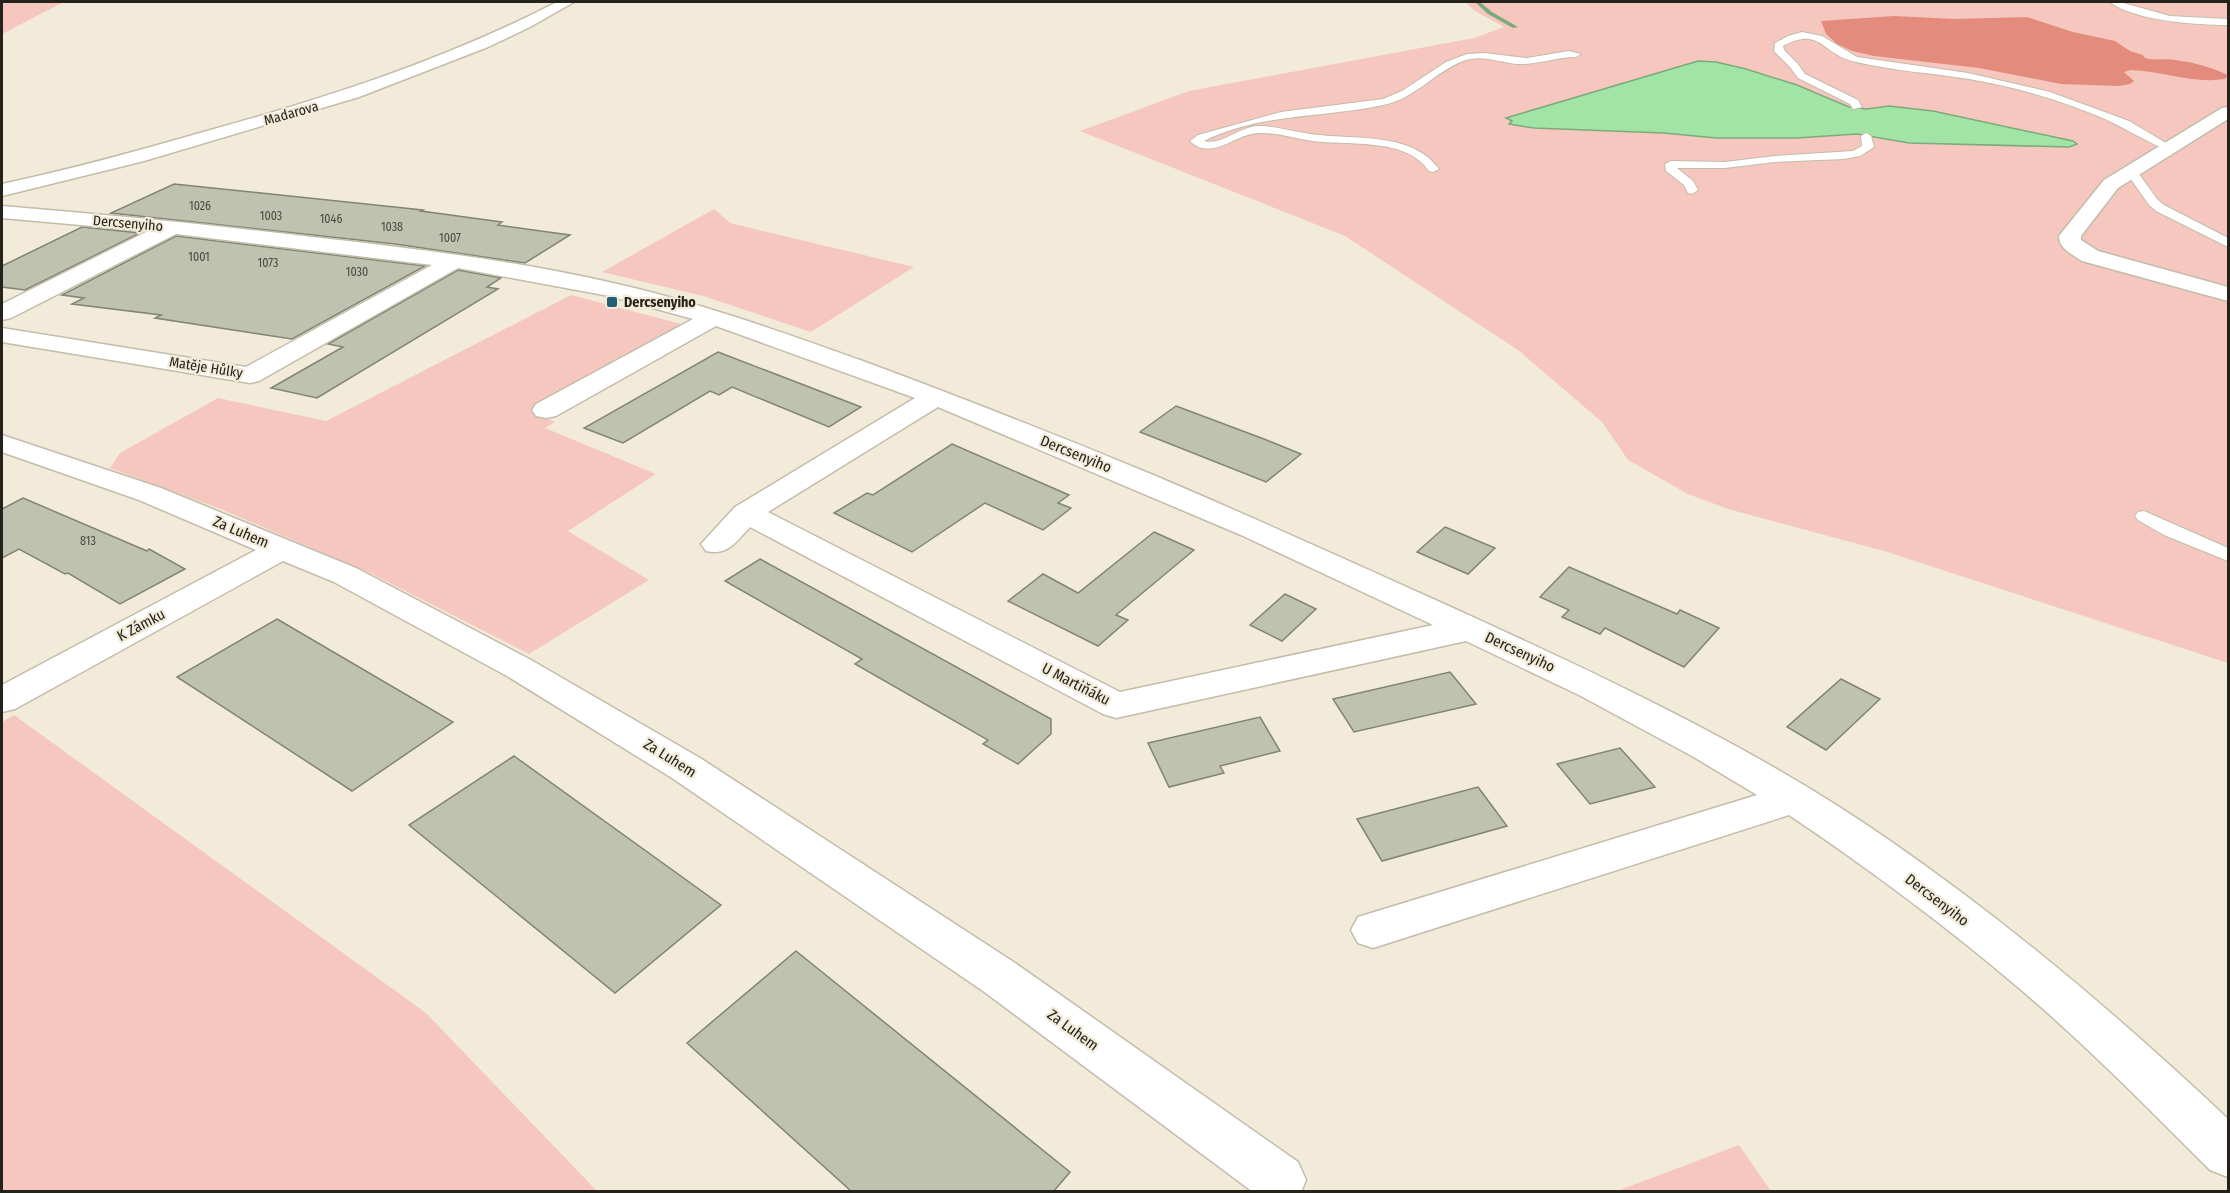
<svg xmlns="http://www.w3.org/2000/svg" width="2230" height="1193" font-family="'Fira Sans Condensed',sans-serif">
  <rect width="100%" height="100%" fill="#f3ebd9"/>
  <g fill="#f5c7bf">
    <polygon points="2,2 64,2 2,34"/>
    <polygon points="1465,2 2228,2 2228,663 1884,551 1728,509 1688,494 1628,460 1602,422 1518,350 1345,236 1080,131 1189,91 1474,38 1504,27 1475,11"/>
    <polygon points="714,209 730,223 914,267 811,332 703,296 602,272"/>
    <polygon points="571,295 685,325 679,330 530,411 555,422 545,428 656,474 568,531 649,580 529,654 370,573 223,510 110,468 120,453 218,398 326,421"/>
    <polygon points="14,715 426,1013 597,1191 2,1191 2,722"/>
    <polygon points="1739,1145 1771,1191 1617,1191"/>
  </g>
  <path fill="#e38c7d" d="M1894,16l61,3 72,-2 46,15 42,9 15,10 13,4 2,3c11,3 20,0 30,2 17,2 36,7 53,15l-3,4c-32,5 -62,-8 -94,-9l-7,2 10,9 -4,3 -11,2 -58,-2 -82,-16 -105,-12 -22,-5 -15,-7 -11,-10 -5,-13z"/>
  <polygon fill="#a2e4a5" stroke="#7caa7c" stroke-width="1.5" points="1698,61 1716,62 1746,69 1797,85 1849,107 1867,109 1889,106 1933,111 2073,141 2077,144 2069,147 1909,143 1857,134 1796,138 1716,138 1664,133 1534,128 1509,124 1512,121 1506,118"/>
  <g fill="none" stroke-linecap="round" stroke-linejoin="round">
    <polygon fill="#7caa7c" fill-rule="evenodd" points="1475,2 1480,2 1492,12 1518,27 1513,28 1488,14"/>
  </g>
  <g fill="#bec2af" stroke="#818573" stroke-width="1.5">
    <polygon points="174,184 423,210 421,211 502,222 498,225 570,235 525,263 395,244 111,213"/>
    <polygon points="82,227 140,233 25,290 2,287 2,266"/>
    <polygon points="176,236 425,266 292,339 155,318 161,315 72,304 84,298 62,295"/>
    <polygon points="458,270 501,278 487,287 498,289 317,398 271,388 343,347 328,344"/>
    <polygon points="718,352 861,407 829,427 732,387 719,395 710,391 623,443 584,428"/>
    <polygon points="1176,406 1264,439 1301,454 1266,482 1140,432"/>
    <polygon points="952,444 1069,495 1058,503 1071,508 1043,530 985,503 912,552 834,513 867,493 873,495"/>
    <polygon points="23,498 147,551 149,549 185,569 120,604 68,573 65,574 19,549 2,558 2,509"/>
    <polygon points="1445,527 1495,548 1468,574 1417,552"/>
    <polygon points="1154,532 1194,550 1116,615 1128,620 1098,646 1008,601 1043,574 1078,593"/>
    <polygon points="760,559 1051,719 1051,734 1018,764 983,744 988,740 855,664 862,659 725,581"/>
    <polygon points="1569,567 1677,614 1680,610 1719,628 1684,667 1605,628 1600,634 1562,617 1569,610 1540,597"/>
    <polygon points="1285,594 1316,609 1282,641 1250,625"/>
    <polygon points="277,619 453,722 352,791 177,677"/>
    <polygon points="1450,672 1476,704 1354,732 1333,699"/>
    <polygon points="1841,679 1880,699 1826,750 1787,727"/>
    <polygon points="1260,717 1280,751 1220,766 1224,773 1169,787 1148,743"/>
    <polygon points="1620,748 1655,787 1590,804 1557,764"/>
    <polygon points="514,756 721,905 615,993 409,825"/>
    <polygon points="1478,787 1507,826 1382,861 1357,819"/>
    <polygon points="796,951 1070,1172 1054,1191 851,1191 687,1043"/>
  </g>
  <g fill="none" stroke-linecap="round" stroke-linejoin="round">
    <defs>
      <g id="service">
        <path d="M2110,2h10l50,14 58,3v6c-31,0 -93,-4 -118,-23z"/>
        <path d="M1802,32l20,4 35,21 111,16 82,19 79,29 47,28 -2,2c-8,2 -57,-27 -69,-32 -43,-19 -90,-32 -136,-40 -37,-6 -75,-8 -113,-17 -34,-7 -35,-37 -73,-16l1,4 13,13 8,11 53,26 4,7 -9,2 -3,-5 -52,-26 -8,-11 -16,-16 1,-8 13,-7z"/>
        <path d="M1569,51l12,3 -5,3c-20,0 -39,8 -59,7 -18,-2 -37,-10 -54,-3 -29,11 -48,38 -80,44 -59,13 -124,8 -179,36 16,5 34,-13 52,-15 18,-1 36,6 54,8 42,6 102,-3 129,35l-6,3 -4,-1c-23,-34 -79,-25 -116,-30 -18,-2 -36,-9 -54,-8 -23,0 -47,29 -69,8l8,-6 83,-23 102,-13 19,-8 44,-29 21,-8 17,-1 43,5z"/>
        <polygon points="1866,133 1871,136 1874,147 1860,156 1844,159 1775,162 1725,168 1677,168 1693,181 1698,190 1692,194 1688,193 1684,185 1666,171 1665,164 1671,161 1725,162 1775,156 1853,151 1862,146 1861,136"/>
        <polygon points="2132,169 2136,170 2157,199 2164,205 2228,238 2228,247 2156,211 2149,205 2126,172"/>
        <polygon points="2144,511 2228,548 2228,561 2164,535 2138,520 2135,516 2138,512"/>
      </g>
      <g id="minor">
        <path d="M557,2h17l-44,25 -42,20 -129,50 -215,64 -142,35v-12c66,-14 132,-32 198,-51 123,-34 243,-72 357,-131z"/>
        <path d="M2228,107v12l-110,69 -37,48v4l17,11 130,36v14l-146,-40c-10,-7 -23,-12 -23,-25l45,-56 118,-72z"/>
        <path d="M2,206c107,9 213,19 319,32 98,11 196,23 292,45 85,19 165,48 247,77 100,37 199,76 298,117 106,45 211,93 315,140 142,65 284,132 413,221 122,84 235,180 342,281v58l-18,-7c-62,-62 -124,-125 -191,-182 -73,-62 -151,-120 -230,-173l-416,133 -15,-5 -7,-13 7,-13 399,-122 -65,-39 -113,-61 -113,-54 -350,77 -13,-4 -353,-187c-14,15 -22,29 -44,24l-5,-7 34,-37 180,-109 -199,-72 -160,90 -10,2 -10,-2 -4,-6 4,-6 157,-85 -84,-23 -151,-28 -199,113 -9,2 -248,-41v-14l244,39 186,-102 -256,-31 -165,84 -9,2v-16l146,-73 -146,-13zM938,407l303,128 192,90 -313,67 -352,-180z"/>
        <polygon points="2,435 161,488 356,568 531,660 700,758 1015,963 1298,1162 1306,1180 1301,1192 1253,1192 983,991 672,778 507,676 334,582 283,561 15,709 2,712 2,685 256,550 139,500 2,452"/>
      </g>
    </defs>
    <use href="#service" stroke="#c3bcaa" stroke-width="2"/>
    <use href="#minor" stroke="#c3bcaa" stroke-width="3"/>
    <use href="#service" fill="#fff" fill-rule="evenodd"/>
    <use href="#minor" fill="#fff" fill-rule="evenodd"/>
  </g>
  <rect fill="#255d77" stroke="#f3ebd9" stroke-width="2" x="606" y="296" width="12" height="12" rx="3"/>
  <g text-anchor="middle" stroke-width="4.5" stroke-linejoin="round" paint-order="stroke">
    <g font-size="12" fill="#4a4a40">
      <text x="200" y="210">1026</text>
      <text x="271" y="220">1003</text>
      <text x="331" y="223">1046</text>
      <text x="392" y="231">1038</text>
      <text x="450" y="242">1007</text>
      <text x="199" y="261">1001</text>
      <text x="268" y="267">1073</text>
      <text x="357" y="276">1030</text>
      <text x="88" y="545">813</text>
    </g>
    <g font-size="14" fill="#24221b" stroke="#f3ebd9">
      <text transform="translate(291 113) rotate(-16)" y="5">Madarova</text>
      <text transform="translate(128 223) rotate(5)" y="5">Dercsenyiho</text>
      <text transform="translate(206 367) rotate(9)" y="5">Matěje Hůlky</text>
    </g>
    <g font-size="14" font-weight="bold" fill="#24221b" stroke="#f3ebd9" text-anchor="start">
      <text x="624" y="307">Dercsenyiho</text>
    </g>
    <g font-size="15" fill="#24221b" stroke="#f3ebd9">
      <text transform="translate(1076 454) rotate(22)" y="5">Dercsenyiho</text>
      <text transform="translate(241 532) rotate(23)" y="5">Za Luhem</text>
      <text transform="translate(141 625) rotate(-28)" y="5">K Zámku</text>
      <text transform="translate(1520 652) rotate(25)" y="5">Dercsenyiho</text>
      <text transform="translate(1076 684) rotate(27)" y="5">U Martiňáku</text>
      <text transform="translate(670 758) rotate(32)" y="5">Za Luhem</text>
      <text transform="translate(1937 900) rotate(37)" y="5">Dercsenyiho</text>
      <text transform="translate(1073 1030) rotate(36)" y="5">Za Luhem</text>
    </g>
  </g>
  <rect width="2230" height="1193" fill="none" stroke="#24221b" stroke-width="6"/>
</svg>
